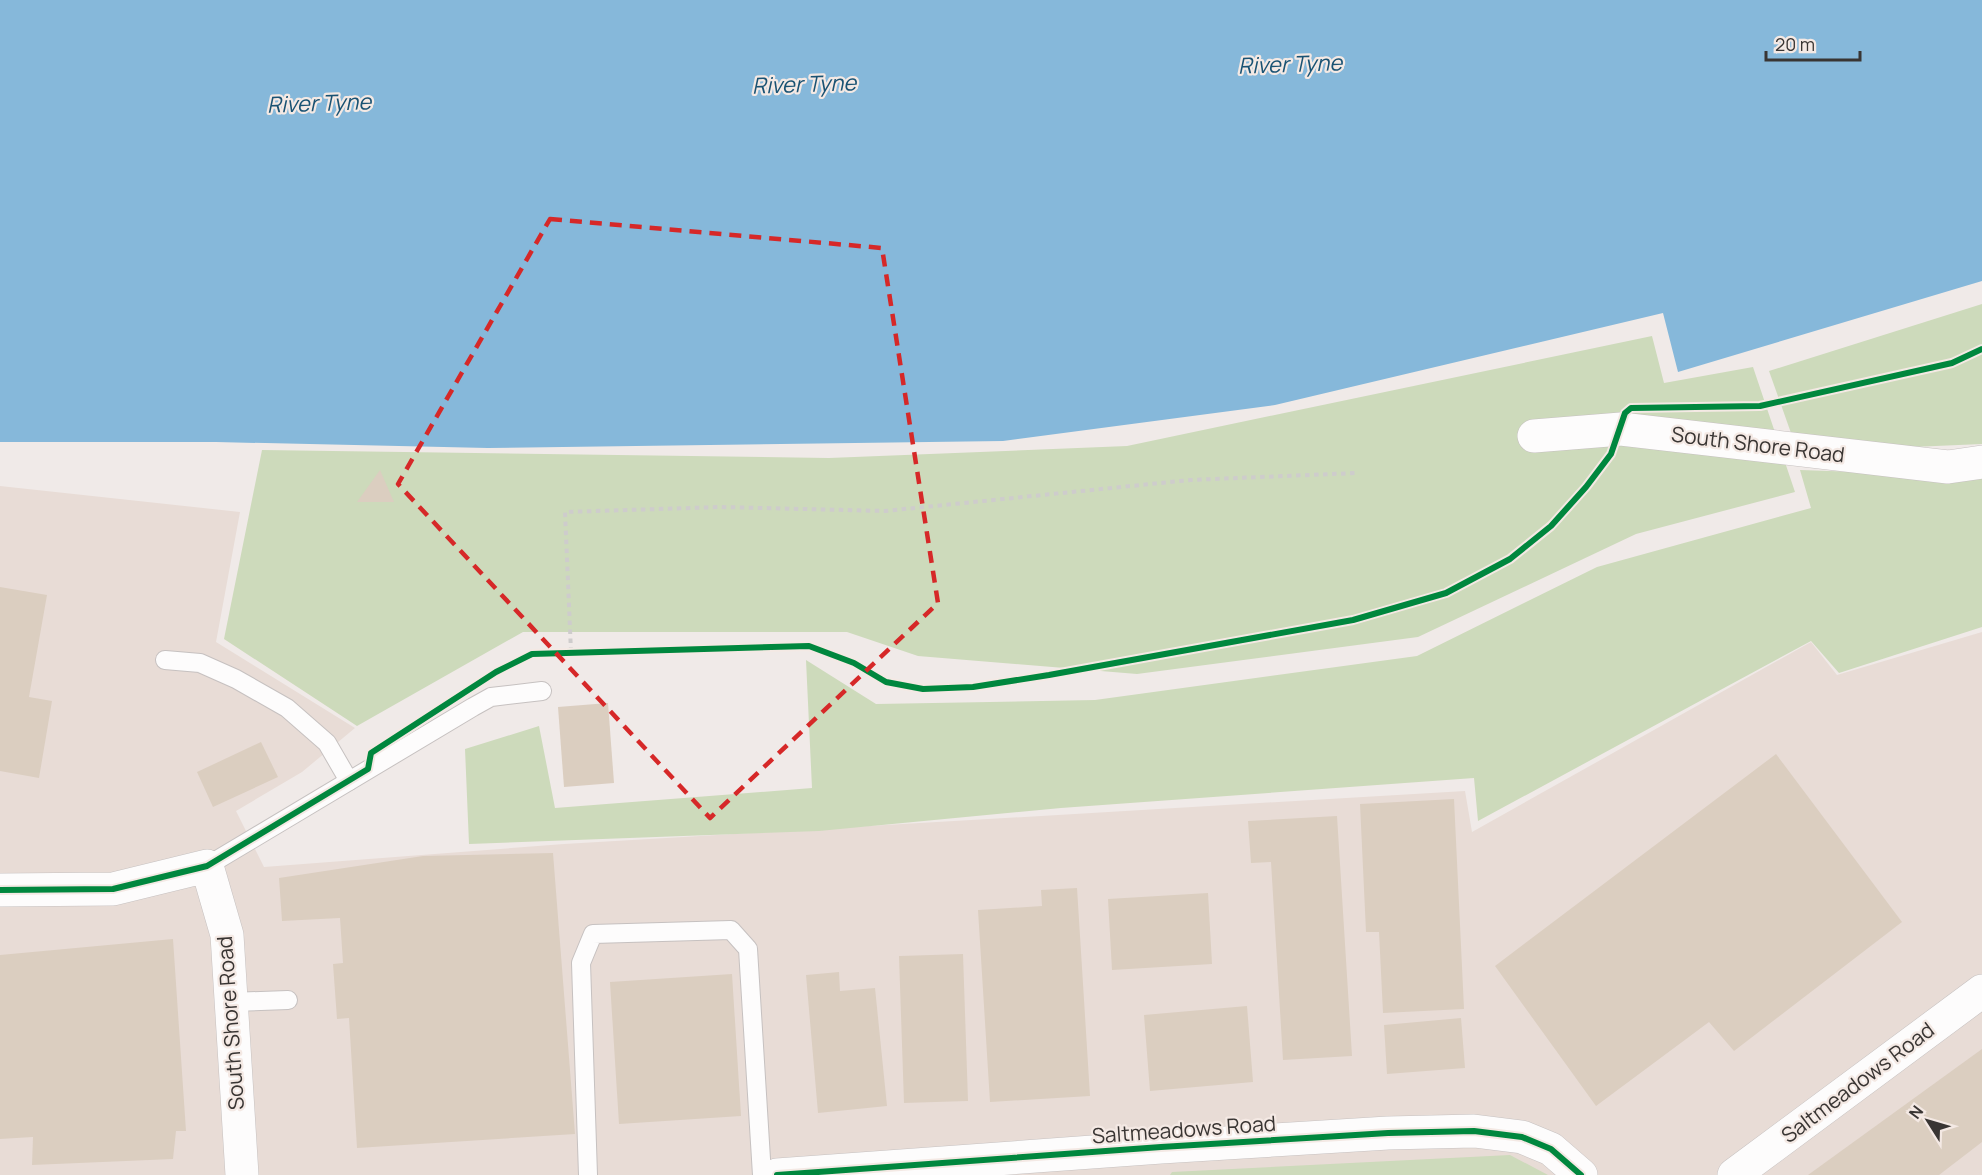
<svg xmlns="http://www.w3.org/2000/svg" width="1982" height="1175" font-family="Manrope,sans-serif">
  <rect width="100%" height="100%" fill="#f0eae8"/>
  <polygon fill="#e8dcd6" points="0,486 240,512 216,642 355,728 302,772 236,811 264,867 564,844 1465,791 1472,832 1811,642 1837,675 1982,632 1982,1175 0,1175"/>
  <g fill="#cddabb">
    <polygon points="1982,304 1982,444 1912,447 1791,433 1769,371"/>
    <polygon points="1652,336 1664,383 1753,367 1795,492 1636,534 1418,637 1137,674 918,656 847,632 523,632 357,726 224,639 262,450 829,458 1127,446"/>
    <polygon points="1800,470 1947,475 1982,473 1982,627 1839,673 1811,641 1478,821 1474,778 1061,808 819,831 469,844 465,749 539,726 555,808 812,788 806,660 876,704 1095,700 1417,656 1597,567 1811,508"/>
    <polygon points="1510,1155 1548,1175 1170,1175 1172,1172"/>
  </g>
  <polygon fill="#86b8da" points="0,0 1982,0 1982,281 1678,372 1663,313 1275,405 1003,441 488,448 216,442 0,442"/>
  <g fill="#dbcec0">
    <polygon points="380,470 394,502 357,502"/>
    <polygon points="0,587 47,595 29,697 52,701 39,778 0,771"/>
    <polygon points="608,703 614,783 564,787 558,707"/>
    <polygon points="261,742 278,777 213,807 197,772"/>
    <polygon points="1776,754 1902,922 1734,1051 1709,1022 1596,1106 1495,966"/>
    <polygon points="1454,799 1464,1009 1383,1013 1379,932 1366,932 1360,804"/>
    <polygon points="1337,816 1352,1056 1283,1060 1271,862 1251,863 1248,821"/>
    <polygon points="553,853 575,1134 357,1148 349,1018 337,1019 333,964 343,963 340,918 282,921 279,878 423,856"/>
    <polygon points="1077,888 1090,1096 990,1102 978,910 1042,906 1041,890"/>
    <polygon points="1208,893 1212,964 1112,970 1108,899"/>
    <polygon points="173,939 186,1131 176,1131 173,1159 32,1165 33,1137 0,1139 0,955"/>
    <polygon points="963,954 968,1101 904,1103 899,956"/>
    <polygon points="839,972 840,991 875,988 887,1106 818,1113 806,975"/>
    <polygon points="732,974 741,1116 619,1124 610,982"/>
    <polygon points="1247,1006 1253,1082 1150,1091 1144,1015"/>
    <polygon points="1461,1018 1465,1068 1387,1074 1384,1025"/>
    <polygon points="1982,1049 1982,1142 1939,1175 1808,1175"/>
  </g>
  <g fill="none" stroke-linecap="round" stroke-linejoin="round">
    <defs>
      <g id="lane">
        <polyline points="165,660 200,663 236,679 287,708 327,743 349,781"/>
        <polyline points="207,866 473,707 491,697 542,691"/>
        <polyline points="231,1002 288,1000"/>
        <polyline points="588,1175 581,963 593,934 731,930 748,949 762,1175"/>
      </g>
      <g id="street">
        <polyline points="1534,436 1621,429 1948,467 1982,462"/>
        <polyline points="0,890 113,889 207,866 227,935 242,1175"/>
      </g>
      <g id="secondary">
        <polyline points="777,1175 1161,1147 1388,1133 1474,1131 1522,1137 1551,1149 1581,1175"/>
        <polyline points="1734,1175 1982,991"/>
      </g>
    </defs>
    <use href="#lane" stroke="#c6c1c0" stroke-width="20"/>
    <use href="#street" stroke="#c6c1c0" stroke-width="34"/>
    <use href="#secondary" stroke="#c6c1c0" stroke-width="34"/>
    <polyline stroke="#cecccc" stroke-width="4" stroke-dasharray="4.5 4.5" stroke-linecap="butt" points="571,652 565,512 721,507 885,511 1190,480 1356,473"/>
    <use href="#lane" stroke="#fdfcfc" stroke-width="18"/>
    <use href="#street" stroke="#fdfcfc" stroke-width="33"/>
    <use href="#secondary" stroke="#fdfcfc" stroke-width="33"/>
    <defs>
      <g id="cycleway">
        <polyline points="0,890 113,889 207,866 368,769 371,753 496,672 532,654 809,646 854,663 886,682 923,689 973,687 1049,675 1353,620 1446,593 1510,559 1551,526 1586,487 1611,454 1625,413 1631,408 1760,406 1952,363 1982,349"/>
        <polyline points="777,1175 1161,1147 1388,1133 1474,1131 1522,1137 1551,1149 1581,1175"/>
      </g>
    </defs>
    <use href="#cycleway" stroke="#f4e9e4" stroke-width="10"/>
    <use href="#cycleway" stroke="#00873e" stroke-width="6"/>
  </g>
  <path fill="none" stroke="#d62828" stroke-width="4.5" stroke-dasharray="12 8" stroke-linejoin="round" d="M550,219l332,29 56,355 -228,215 -312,-334z"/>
  <g text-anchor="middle" stroke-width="4.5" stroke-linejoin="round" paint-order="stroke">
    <g font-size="21" fill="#393533" stroke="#f4e9e4">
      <text transform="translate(1758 445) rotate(7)" y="7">South Shore Road</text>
      <text transform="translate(231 1023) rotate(-94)" y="7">South Shore Road</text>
      <text transform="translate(1858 1083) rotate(-37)" y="7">Saltmeadows Road</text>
      <text transform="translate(1184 1130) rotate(-4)" y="7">Saltmeadows Road</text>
    </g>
    <g font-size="22" font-style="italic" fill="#195273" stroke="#f4e9e4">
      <text transform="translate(1290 64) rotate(-2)" y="8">River Tyne</text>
      <text transform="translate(804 84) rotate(-2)" y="8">River Tyne</text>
      <text transform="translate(319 103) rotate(-2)" y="8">River Tyne</text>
    </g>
  </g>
  <g transform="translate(1928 1121) rotate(307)" stroke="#f4e9e4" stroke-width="4.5" paint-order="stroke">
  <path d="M0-4.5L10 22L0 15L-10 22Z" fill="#393533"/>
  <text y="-9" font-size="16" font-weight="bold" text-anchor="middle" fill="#393533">N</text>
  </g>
  <path d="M1766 51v9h94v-9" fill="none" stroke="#393533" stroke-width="3"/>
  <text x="1775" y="51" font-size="18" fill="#393533" stroke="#f4e9e4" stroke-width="4.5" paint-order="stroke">20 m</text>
</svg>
